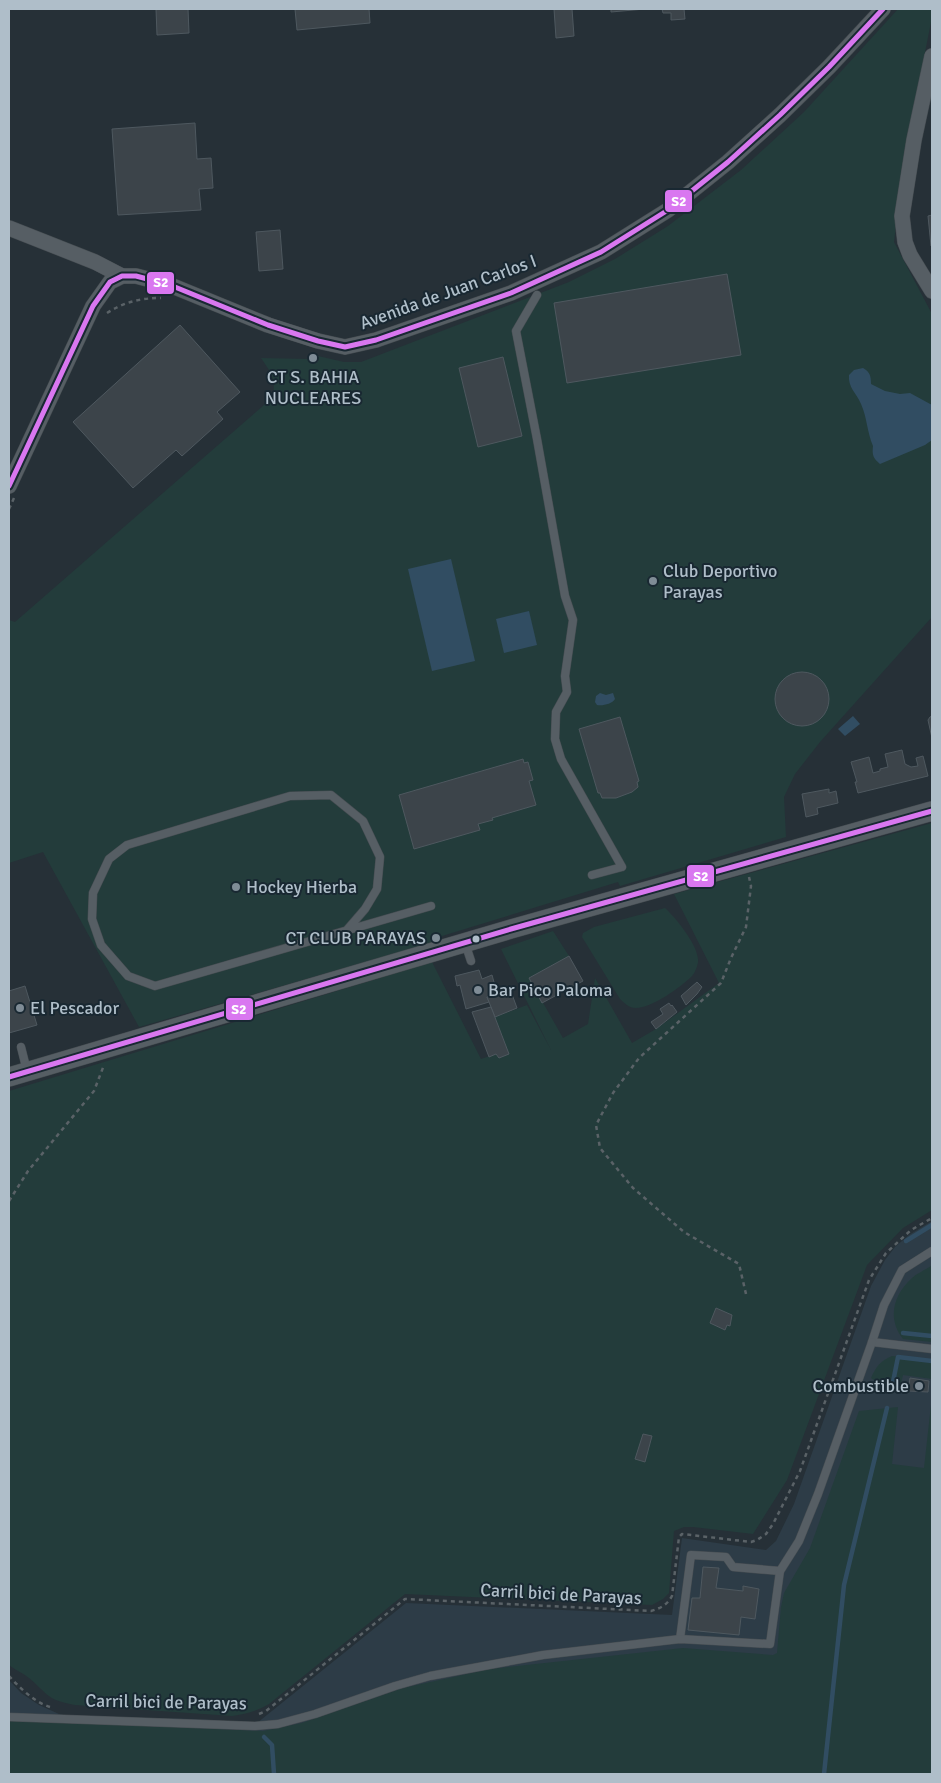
<svg xmlns="http://www.w3.org/2000/svg" width="941" height="1783" font-family="Signika,sans-serif">
  <rect width="100%" height="100%" fill="#263037"/>
  <polygon fill="#2d3c47" points="932,1221 932,1774 9,1774 9,1680 21,1693 39,1705 59,1714 69,1716 196,1719 257,1723 406,1603 672,1615 682,1538 766,1550 776,1541 794,1504 871,1286 885,1260 895,1247 909,1235"/>
  <g fill="#233c3b">
    <path d="M898,9h34v8l-28,141 -10,84 38,72v303l-112,125 -25,32 -11,23 2,40 -166,49 -2,-4 -176,54v4l-303,87 -96,-175 -34,11v-243l6,2 257,-224c5,-19 -1,-25 -11,-40l47,1 9,3 1,-6 26,6h17l208,-80 46,-23 53,-33 73,-56 63,-58z"/>
    <path d="M932,823v387l-29,18 -36,37 -80,215 -34,54 -60,-7h-9l-10,4 -5,62 -6,6 -11,6 -247,-11 -136,110c-12,7 -23,10 -37,12l-157,-11c-28,-5 -26,-10 -46,-27 -6,-5 -14,-8 -20,-13v-574l423,-129 49,97 15,-5 3,4 10,-4 -14,-37 32,-12 24,45 -50,-101 52,-18 16,25 -40,22 34,60 25,-14 7,-46 37,65 24,-14 63,-46 -45,-89z"/>
    <path d="M665,908c11,10 32,36 33,51 1,4 -3,14 -6,17 -11,11 -40,32 -56,32 -7,0 -12,-5 -16,-9l-33,-54 -5,-8 1,-4 11,-6z"/>
    <path d="M932,1265v77l-29,-3c-16,-20 -10,-44 9,-61 5,-5 14,-8 20,-13z"/>
    <path d="M892,1356l40,4v19l-29,-4 -3,13c-11,-1 -20,-3 -29,-10 5,-11 9,-17 21,-22z"/>
    <polygon points="932,1396 932,1774 9,1774 9,1720 263,1731 302,1723 403,1688 490,1669 683,1648 773,1655 777,1653 781,1607 784,1593 810,1548 859,1411 898,1407 892,1464 924,1468"/>
  </g>
  <g fill="#314d62">
    <path d="M863,368c7,4 8,8 8,16l14,7 15,3 10,-1 22,12v35l-7,5 -45,19c-7,-6 -8,-9 -7,-18 -6,-14 -6,-29 -12,-42 -5,-12 -13,-16 -12,-29l5,-5z"/>
    <polygon points="451,559 475,661 432,671 408,569"/>
    <polygon points="529,611 537,645 504,653 496,619"/>
    <path d="M600,693l6,2 7,-2 2,6c-3,5 -12,7 -18,6l-2,-3 1,-6z"/>
    <polygon points="853,716 860,724 845,736 838,729"/>
  </g>
  <g fill="none" stroke-linecap="round" stroke-linejoin="round">
    <g stroke="#314d62" stroke-width="4.5">
      <polyline points="906,1241 932,1225"/>
      <polyline points="903,1333 932,1336"/>
      <polyline points="892,1387 898,1357 932,1361"/>
      <polyline points="264,1737 272,1745 274,1774"/>
      <polyline points="824,1774 844,1585 887,1408"/>
    </g>
  </g>
  <g fill="#3c444a" stroke="#4e585f">
    <polygon points="156,9 188,9 189,33 157,35"/>
    <polygon points="295,9 369,9 370,23 297,30"/>
    <polygon points="554,9 572,9 574,36 556,38"/>
    <polygon points="611,9 645,9 611,12"/>
    <polygon points="662,9 684,9 685,19 671,20 671,13 663,13"/>
    <polygon points="195,123 197,159 211,158 213,188 199,189 201,210 118,215 112,129"/>
    <polygon points="932,215 932,246 931,246 928,216"/>
    <polygon points="280,230 283,269 259,271 256,232"/>
    <polygon points="727,274 741,355 567,383 554,303"/>
    <polygon points="180,325 240,392 217,412 223,419 182,456 176,450 133,488 73,422"/>
    <polygon points="309,355 318,356 317,362 308,359"/>
    <polygon points="503,357 522,436 478,447 459,368"/>
    <circle cx="802" cy="699" r="27"/>
    <polygon points="932,716 932,738 928,720 930,717"/>
    <polygon points="620,717 639,781 637,782 638,787 632,792 616,798 602,798 600,793 598,793 579,729"/>
    <polygon points="902,750 905,764 911,767 918,766 916,758 923,756 928,776 858,793 855,782 857,782 851,762 869,757 873,773 880,771 880,769 888,767 885,754"/>
    <polygon points="523,759 524,763 528,762 533,780 529,781 536,805 492,818 493,820 478,824 480,830 414,849 399,795"/>
    <polygon points="829,789 829,793 836,791 838,803 817,808 818,814 806,817 802,794"/>
    <polygon points="438,935 440,940 433,942 431,937"/>
    <polygon points="569,956 583,981 542,1003 529,978"/>
    <polygon points="479,970 482,979 492,975 497,993 487,997 489,1002 466,1009 460,985 457,986 455,976"/>
    <polygon points="697,982 702,987 697,994 686,1005 681,996"/>
    <polygon points="25,986 37,1025 9,1033 9,991"/>
    <polygon points="510,989 517,1008 495,1017 487,997"/>
    <polygon points="669,1003 671,1006 672,1005 677,1012 656,1029 651,1022 663,1014 660,1009"/>
    <polygon points="491,1007 509,1054 499,1058 496,1054 489,1057 472,1012"/>
    <polygon points="716,1308 732,1315 730,1326 727,1325 725,1330 710,1323"/>
    <polygon points="910,1378 929,1381 928,1392 908,1391"/>
    <polygon points="643,1434 652,1436 645,1462 635,1459"/>
    <polygon points="703,1567 719,1568 716,1588 743,1591 743,1586 759,1589 755,1619 741,1617 739,1635 688,1630 692,1598 700,1598"/>
  </g>
  <g fill="none" stroke-linecap="round" stroke-linejoin="round">
    <defs>
      <g id="service">
        <polyline points="537,295 516,331 537,439 565,596 573,620 565,676 567,692 556,712 555,739 561,759 622,867 592,875"/>
        <polyline points="346,931 365,909 377,889 380,857 363,821 331,795 290,796 127,845 109,859 93,893 92,919 101,945 128,976 155,986 431,906"/>
        <polyline points="465,943 471,961"/>
        <polyline points="21,1047 27,1071"/>
        <polyline points="932,1251 902,1270 884,1305 872,1342 932,1349"/>
        <polyline points="680,1639 691,1555 726,1557 733,1567 780,1571"/>
        <polyline points="9,1717 255,1726 278,1724 315,1714 395,1686 430,1676 543,1655 680,1639 770,1644 780,1571 799,1541 818,1494 872,1342"/>
      </g>
      <g id="minor">
        <polyline points="932,56 914,140 902,216 905,242 910,255 932,291"/>
        <polyline points="9,228 95,262 122,276"/>
        <polyline points="9,486 93,306 110,282 122,276 136,276 170,285 268,325 318,341 345,347 376,340 511,293 601,252 668,210 728,162 780,115 829,67 883,9"/>
      </g>
      <polyline id="tertiary" points="9,1077 511,929 932,811"/>
    </defs>
    <use href="#service" stroke="#454c51" stroke-width="9"/>
    <use href="#minor" stroke="#454c51" stroke-width="16"/>
    <use href="#tertiary" stroke="#454c51" stroke-width="20"/>
    <g stroke="#5a6267" stroke-width="2.5" stroke-dasharray="4 4" stroke-linecap="butt">
      <path d="M107,313c17,-11 34,-15 54,-15"/>
      <polyline points="9,509 14,498"/>
      <polyline points="9,1201 28,1171 94,1091 104,1065"/>
      <polyline points="746,1294 739,1264 684,1232 633,1188 600,1148 596,1125 613,1093 639,1058 721,983 731,958 746,927 751,886 749,877"/>
      <path d="M9,1676c11,12 25,26 41,31"/>
      <path d="M259,1714l7,-3 139,-112 246,12c10,-3 16,-6 21,-15l7,-59 3,-3 69,8 6,-2 9,-6 7,-10 27,-53 69,-191 17,-27 25,-23 21,-12"/>
    </g>
    <use href="#service" stroke="#565e64" stroke-width="8"/>
    <use href="#minor" stroke="#565e64" stroke-width="15"/>
    <use href="#tertiary" stroke="#565e64" stroke-width="19"/>
    <defs>
      <g id="bus-1">
        <polyline points="9,486 93,306 110,282 122,276 136,276 170,285 268,325 318,341 345,347 376,340 511,293 601,252 668,210 728,162 780,115 829,67 883,9"/>
        <polyline points="9,1077 511,929 932,811"/>
      </g>
    </defs>
    <use href="#bus-1" stroke="#192832" stroke-width="9"/>
    <use href="#bus-1" stroke="#d977f0" stroke-width="5"/>
  </g>
  <g fill="#7f8c96" stroke="#192832" stroke-width="2">
    <circle cx="313" cy="358" r="5"/>
    <circle cx="653" cy="581" r="5"/>
    <circle cx="236" cy="887" r="5"/>
    <circle cx="436" cy="938" r="5"/>
    <circle cx="478" cy="990" r="5"/>
    <circle cx="20" cy="1008" r="5"/>
    <circle cx="919" cy="1386" r="5"/>
  </g>
  <circle fill="#afbec9" stroke="#192832" stroke-width="2" cx="476" cy="939" r="4.5"/>
  <g text-anchor="middle" stroke-width="4" stroke-linejoin="round" paint-order="stroke">
    <g font-size="18" fill="#afbec9" stroke="#192832">
      <text transform="translate(448 292) rotate(-20)" y="6">Avenida de Juan Carlos I</text>
      <text transform="translate(561 1594) rotate(3)" y="6">Carril bici de Parayas</text>
      <text transform="translate(166 1702) rotate(1)" y="6">Carril bici de Parayas</text>
    </g>
    <g font-size="18" fill="#afbec9" stroke="#192832" text-anchor="start">
      <text x="313" y="383" text-anchor="middle">CT S. BAHIA<tspan x="313" dy="21">NUCLEARES</tspan></text>
      <text x="663" y="577">Club Deportivo<tspan x="663" dy="21">Parayas</tspan></text>
      <text x="246" y="893">Hockey Hierba</text>
      <text x="426" y="944" text-anchor="end">CT CLUB PARAYAS</text>
      <text x="488" y="996">Bar Pico Paloma</text>
      <text x="30" y="1014">El Pescador</text>
      <text x="909" y="1392" text-anchor="end">Combustible</text>
    </g>
  </g>
  <g stroke="#192832" stroke-width="2">
    <rect x="664" y="189" width="29" height="24" rx="5" fill="#d977f0"/>
    <rect x="146" y="271" width="29" height="24" rx="5" fill="#d977f0"/>
    <rect x="686" y="864" width="29" height="24" rx="5" fill="#d977f0"/>
    <rect x="225" y="997" width="29" height="24" rx="5" fill="#d977f0"/>
  </g>
  <g font-size="14" text-anchor="middle" font-weight="bold" fill="#fff">
    <text x="679" y="206">S2</text>
    <text x="161" y="287">S2</text>
    <text x="701" y="881">S2</text>
    <text x="239" y="1014">S2</text>
  </g>
  <rect width="941" height="1783" fill="none" stroke="#afbec9" stroke-width="20"/>
</svg>
